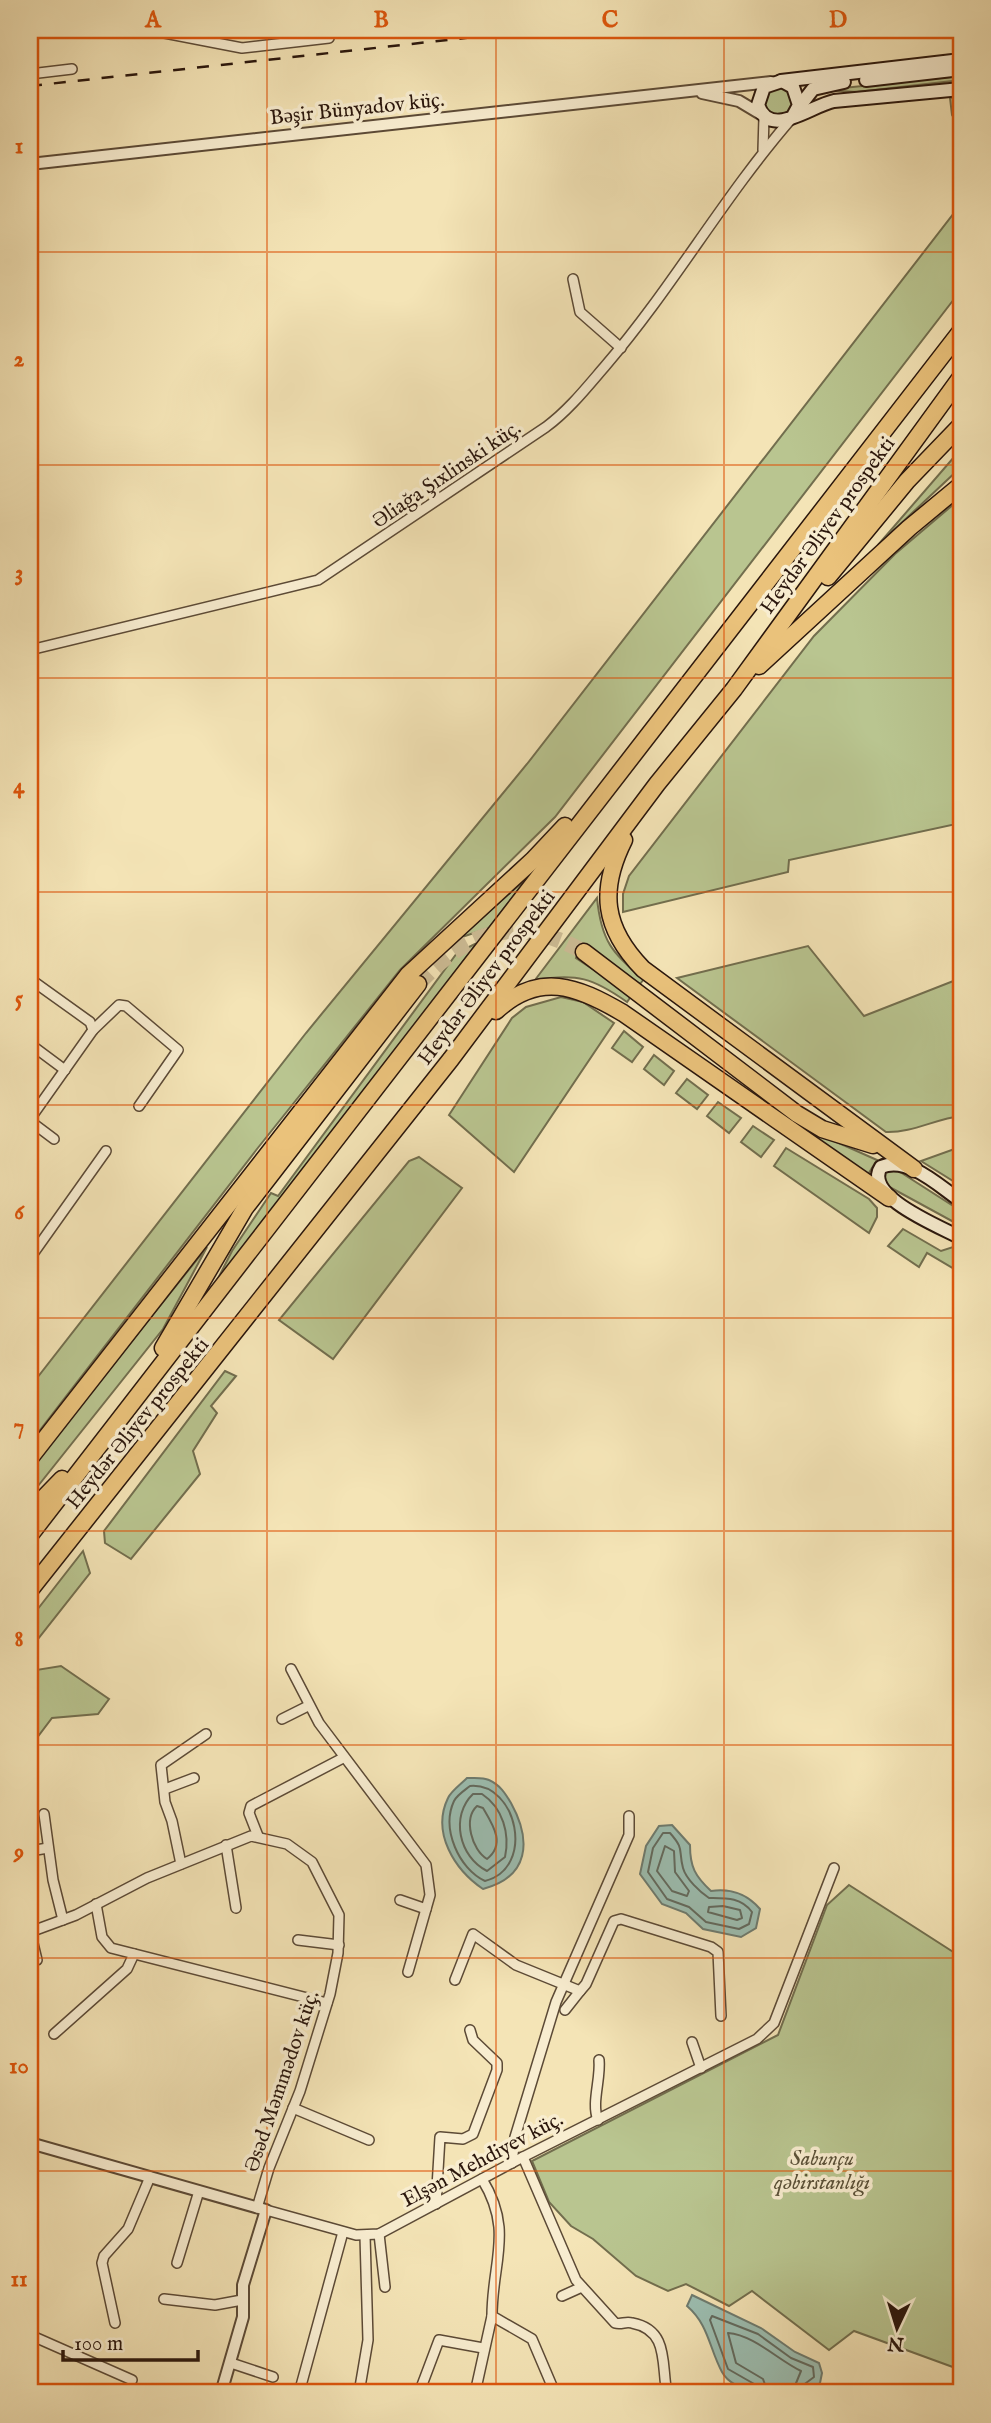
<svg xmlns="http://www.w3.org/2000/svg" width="991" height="2423" font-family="'IM FELL English',serif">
  <rect width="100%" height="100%" fill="#f4e4b6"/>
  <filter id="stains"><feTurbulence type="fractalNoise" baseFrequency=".00286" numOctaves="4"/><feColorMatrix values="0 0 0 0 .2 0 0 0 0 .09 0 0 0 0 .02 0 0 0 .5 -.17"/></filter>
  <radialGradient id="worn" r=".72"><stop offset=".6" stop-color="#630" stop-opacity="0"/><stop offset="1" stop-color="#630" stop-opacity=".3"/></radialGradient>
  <g fill="#b9c590" stroke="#726e4e" stroke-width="2">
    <polygon points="961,76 961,80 857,92 823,90"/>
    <circle cx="779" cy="102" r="14"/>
    <polygon points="961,97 961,130 952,115 950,98"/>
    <polygon points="961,204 961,290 555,817 400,970 257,1149 30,1443 30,1387 306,1033 527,764"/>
    <polygon points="961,449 961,467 878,545"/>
    <polygon points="961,498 961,823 789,860 788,872 623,912 623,894 629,876 814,636 895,554"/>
    <polygon points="528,877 489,928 459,938"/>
    <path d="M597,898c4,42 15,56 47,81l-4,5 -59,-41 -5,15 56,37 -5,7c-34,-24 -50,-29 -92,-22z"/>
    <polygon points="477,943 206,1302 232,1251 271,1193 278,1196 457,953"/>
    <path d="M808,946l56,70 97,-38v138c-26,3 -49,17 -75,16l-209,-154z"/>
    <polygon points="561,997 583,1002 614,1023 514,1172 449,1115 512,1018 526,1007"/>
    <polygon points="624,1031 643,1047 632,1062 612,1048"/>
    <polygon points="654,1055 674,1071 664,1085 644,1069"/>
    <polygon points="687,1079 708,1095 697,1109 676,1093"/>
    <polygon points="718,1102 741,1118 729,1133 707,1116"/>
    <polygon points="753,1126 774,1140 761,1157 741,1142"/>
    <polygon points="805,1128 877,1160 867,1176 802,1132"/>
    <polygon points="961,1147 961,1186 921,1161 960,1147"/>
    <polygon points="786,1148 869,1199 877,1208 877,1217 869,1233 774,1166"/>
    <polygon points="419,1157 462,1188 333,1359 279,1320 409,1161"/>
    <polygon points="885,1170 897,1170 961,1211 961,1226 884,1184 882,1174"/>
    <polygon points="903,1229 941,1251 953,1247 961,1251 961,1273 927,1253 919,1267 888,1246"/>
    <polygon points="207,1247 163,1329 30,1496 30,1468"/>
    <polygon points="225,1371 236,1376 211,1406 217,1413 193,1451 200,1474 131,1559 105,1543 104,1531"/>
    <polygon points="83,1551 90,1573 30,1649 30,1619"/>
    <polygon points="61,1666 109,1699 98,1714 52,1718 30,1747 30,1671"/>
    <polygon points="849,1885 961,1957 961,2370 854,2331 829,2350 752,2291 729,2306 686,2284 668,2291 636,2276 593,2239 571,2226 549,2202 532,2161 778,2035 827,1905"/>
  </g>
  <g fill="#9cbeb1" stroke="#6e7b6f" stroke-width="2">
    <path d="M467,1778c7,0 16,-1 22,2 11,5 16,13 22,23 21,38 18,74 -28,86 -28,-19 -52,-56 -35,-91 3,-7 13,-14 19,-20z"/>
    <path d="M672,1825l18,20c0,22 5,31 21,46 21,-3 36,3 49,18l-4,19 -15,9 -38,-8 -17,-16 -24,-9 -22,-30 6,-28 13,-20z"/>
    <path d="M692,2295l69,33 34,24 24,11 3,10 -2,10c-5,3 -12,9 -18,10 -23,4 -68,1 -80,-21 -13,-24 -13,-47 -35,-66z"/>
  </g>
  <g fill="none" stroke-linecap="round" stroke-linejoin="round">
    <g stroke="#636a5e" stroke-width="2">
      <path d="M470,1786c47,-4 66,82 15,95 -26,-12 -44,-52 -31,-80 3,-6 11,-11 16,-15z"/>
      <path d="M482,1794c21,14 28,40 23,63l-18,14c-28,-14 -37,-55 -14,-77z"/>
      <path d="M477,1806l6,2c10,17 23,36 4,51 -15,-9 -24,-40 -10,-53z"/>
      <path d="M663,1833h7c15,17 8,16 13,35 3,11 17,24 26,30 17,0 32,-1 43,14l-3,12 -10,5 -33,-7 -17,-15 -22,-8 -19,-27 5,-24z"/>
      <polygon points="665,1846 674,1851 675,1872 689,1891 687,1896 672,1891 657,1871"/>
      <polygon points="723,1906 740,1910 742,1918 737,1920 708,1912 709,1907"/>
      <polyline points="759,2393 756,2385 728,2369 710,2320 712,2316 758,2334 791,2358 813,2367 814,2377 802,2386 801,2393"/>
      <path d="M768,2393l-5,-14 -27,-16 -8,-30c26,2 50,27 73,38l-9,22"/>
    </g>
    <path stroke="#ccbb94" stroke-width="16" stroke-dasharray="16 8" stroke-linecap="butt" d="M418,984c50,-54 98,-70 166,-32"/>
    <defs>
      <g id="minor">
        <polyline points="149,30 242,48 329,38"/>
        <polyline points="30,39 32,30"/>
        <polyline points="30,74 72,69"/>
        <polyline points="763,150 764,117"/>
        <polyline points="573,279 580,312 621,348"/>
        <path d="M30,650l288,-70 228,-153c23,-17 41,-40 60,-62 67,-78 118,-169 186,-247"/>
        <polyline points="30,979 90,1022 93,1030"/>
        <polyline points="30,1044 65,1070"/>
        <polyline points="30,1119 93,1030 119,1005 126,1006 178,1050 139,1106"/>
        <polyline points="30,1121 54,1139"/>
        <polyline points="30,1258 106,1151"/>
        <polyline points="291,1669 319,1723 426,1865 430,1895 408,1972"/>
        <polyline points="282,1719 308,1706"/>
        <polyline points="165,1789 194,1778"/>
        <polyline points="44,1814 53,1880 63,1920"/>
        <polyline points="258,1836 249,1813 251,1806 343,1758"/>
        <polyline points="226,1845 236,1908"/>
        <polyline points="30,1851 48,1848"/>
        <polyline points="181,1864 172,1821 165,1802 161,1765 206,1734"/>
        <polyline points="400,1900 426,1909"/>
        <polyline points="96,1904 102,1937 111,1948 327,2003"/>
        <polyline points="30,1931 37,1960"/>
        <polyline points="30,1932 76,1915 147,1878 251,1836 287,1844 312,1862 339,1915 338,1953 330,1994 300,2091 269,2168 257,2208"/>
        <polyline points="298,1940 339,1945"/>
        <polyline points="455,1980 473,1934 516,1965 580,1991 586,1984 614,1921 621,1919 711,1947 718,1952 721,2016"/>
        <polyline points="565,2010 580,1991"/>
        <polyline points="54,2034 127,1969 134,1954"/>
        <polyline points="692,2042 701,2068"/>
        <polyline points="293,2108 369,2140"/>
        <path d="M598,2120c-7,-17 3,-41 1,-60"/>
        <path d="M523,2157l53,123 39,43c7,2 10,-2 17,0 38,7 29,43 35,70"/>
        <polyline points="512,2163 515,2137 556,2002 629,1835 629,1816"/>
        <path d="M482,2179c32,52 10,82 10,137l40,23 23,54"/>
        <polyline points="436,2204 440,2137 463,2139 473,2134 497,2070 497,2063 473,2040 470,2030"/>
        <polyline points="266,2210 356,2235 379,2234 523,2157 757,2039 774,2023 834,1868"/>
        <polyline points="379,2234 385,2287"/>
        <polyline points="177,2263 199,2191"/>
        <polyline points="562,2296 582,2287"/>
        <polyline points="164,2299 215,2305 242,2300"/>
        <polyline points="115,2323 102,2263 104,2256 128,2229 150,2177"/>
        <polyline points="30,2335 132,2380"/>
        <polyline points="231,2363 273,2377"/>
        <polyline points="299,2393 343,2232"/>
        <polyline points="359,2393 368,2340 365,2236"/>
        <polyline points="419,2393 439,2340 483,2348"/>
        <polyline points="475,2393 492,2316"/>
      </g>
      <g id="tertiary">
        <polyline points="702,93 739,101 764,116"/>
        <polyline points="30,164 771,82"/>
        <polyline points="30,2143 266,2210 243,2285 243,2317 221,2393"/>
      </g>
      <g id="secondary">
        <polyline points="866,80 961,69"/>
        <polyline points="781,81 961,60"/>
        <polyline points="799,107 813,89 844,82"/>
        <path d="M793,116l6,-11 -6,-18 -11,-6 -18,6 -6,18c12,35 52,1 76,-4l127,-12"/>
        <path d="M961,1201c-21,-14 -53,-46 -80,-34 -19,29 60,60 80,71"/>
      </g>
      <g id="motorway">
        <polyline points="828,577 907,481 961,425"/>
        <polyline points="759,666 909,528 961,485"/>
        <path d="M624,840c-25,50 -21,88 19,129l271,200"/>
        <polyline points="584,952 797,1114 822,1129 873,1145"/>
        <path d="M496,1011c43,-40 81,-25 127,2l266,185"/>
        <polyline points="163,1348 245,1208 418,984"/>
        <polyline points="30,1458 408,975 533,860 565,826"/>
        <polyline points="30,1512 62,1479"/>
        <polyline points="30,1535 961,331"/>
        <polyline points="30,1590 451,1059 657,784 734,689 961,377"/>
      </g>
    </defs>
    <use href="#minor" stroke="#5c4a36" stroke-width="12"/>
    <use href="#tertiary" stroke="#5c4a36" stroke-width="14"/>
    <use href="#secondary" stroke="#2a160c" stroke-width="16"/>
    <use href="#motorway" stroke="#2a160c" stroke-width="19"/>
    <use href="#minor" stroke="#f8edd0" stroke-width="9"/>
    <use href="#tertiary" stroke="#f8edd0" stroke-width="10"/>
    <use href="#secondary" stroke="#f8edd0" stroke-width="12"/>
    <use href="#motorway" stroke="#eac27b" stroke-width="16"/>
    <polyline stroke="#2a160c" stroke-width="2.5" stroke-dasharray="12 12" stroke-linecap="butt" points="30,86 538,30"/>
  </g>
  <path fill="none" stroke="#de560c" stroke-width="2" stroke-opacity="0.55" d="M267,30v2363M496,30v2363M724,30v2363M30,252h931M30,465h931M30,678h931M30,892h931M30,1105h931M30,1318h931M30,1531h931M30,1745h931M30,1958h931M30,2171h931"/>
  <g text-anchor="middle" stroke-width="7" stroke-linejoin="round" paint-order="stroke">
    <g font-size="21" fill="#2a160c" stroke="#f8edd0">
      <text transform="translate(357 108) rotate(-6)" y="7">Bəşir Bünyadov küç.</text>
      <text transform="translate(446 474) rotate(-34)" y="7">Əliağa Şıxlinski küç.</text>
      <text transform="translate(827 525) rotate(-54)" y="7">Heydər Əliyev prospekti</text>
      <text transform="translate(486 977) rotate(-53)" y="7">Heydər Əliyev prospekti</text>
      <text transform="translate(137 1423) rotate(-51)" y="7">Heydər Əliyev prospekti</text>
      <text transform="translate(281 2081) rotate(-71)" y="7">Əsəd Məmmədov küç.</text>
      <text transform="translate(482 2159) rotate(-28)" y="7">Elşən Mehdiyev küç.</text>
    </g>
    <g font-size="21" font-style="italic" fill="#5c533a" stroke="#f8edd0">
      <text x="822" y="2165">Sabunçu<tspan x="822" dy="24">qəbirstanlığı</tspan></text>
    </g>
  </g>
  <rect width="991" height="2423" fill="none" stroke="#f4e4b6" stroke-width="77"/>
  <g transform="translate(897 2328) rotate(184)" stroke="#f8edd0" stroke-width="5" paint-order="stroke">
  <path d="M0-5L12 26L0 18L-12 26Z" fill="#2a160c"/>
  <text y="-10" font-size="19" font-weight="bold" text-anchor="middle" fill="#2a160c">N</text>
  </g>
  <path d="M63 2350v10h135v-10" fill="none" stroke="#2a160c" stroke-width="3.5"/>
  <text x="74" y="2350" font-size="21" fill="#2a160c" stroke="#f8edd0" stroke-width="5" paint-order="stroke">100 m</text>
  <rect x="38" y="38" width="915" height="2346" fill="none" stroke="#de560c" stroke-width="2.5"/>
  <g font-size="23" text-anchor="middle" font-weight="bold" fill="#de560c">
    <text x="153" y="27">A</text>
    <text x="381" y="27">B</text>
    <text x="610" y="27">C</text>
    <text x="838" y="27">D</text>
    <text x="19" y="153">1</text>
    <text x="19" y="366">2</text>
    <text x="19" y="580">3</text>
    <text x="19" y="793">4</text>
    <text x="19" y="1006">5</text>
    <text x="19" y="1219">6</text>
    <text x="19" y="1433">7</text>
    <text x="19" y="1646">8</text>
    <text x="19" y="1859">9</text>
    <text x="19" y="2073">10</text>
    <text x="19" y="2286">11</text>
  </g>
  <rect width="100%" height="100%" filter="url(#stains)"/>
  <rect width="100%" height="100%" fill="url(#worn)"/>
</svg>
